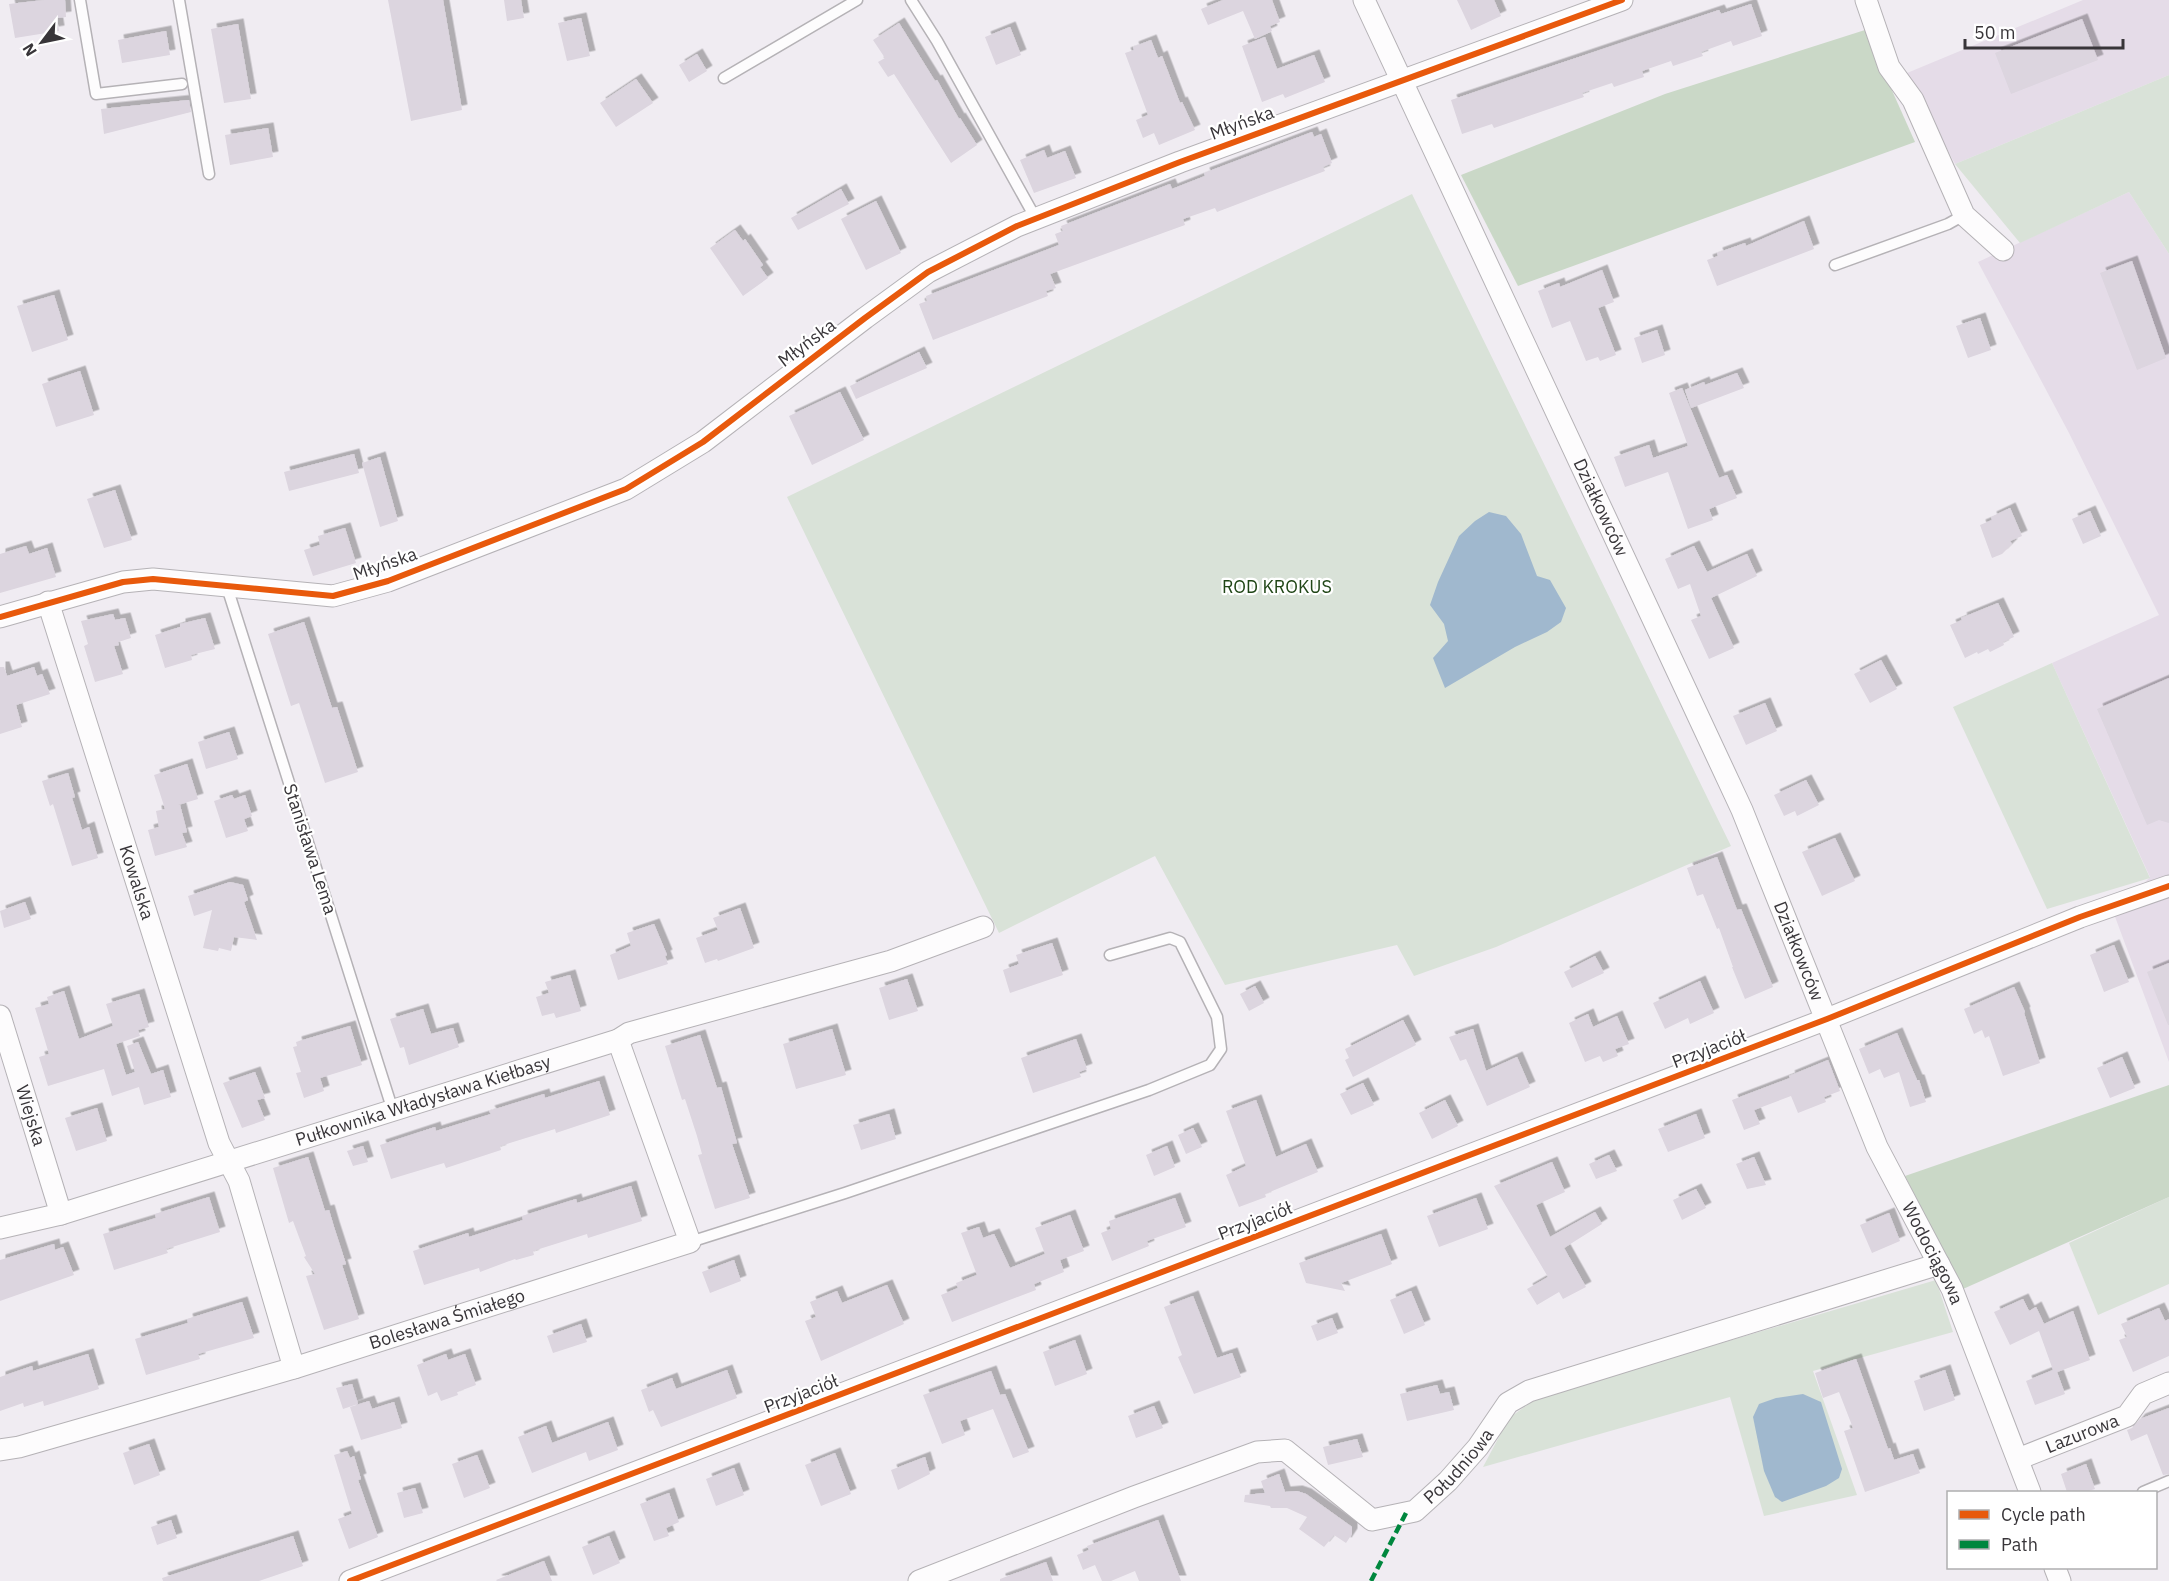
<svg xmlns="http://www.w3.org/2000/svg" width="2169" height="1581" font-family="'IBM Plex Sans',sans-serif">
  <defs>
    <filter id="shadow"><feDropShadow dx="5.5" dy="-5.5" stdDeviation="0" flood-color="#0004"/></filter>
  </defs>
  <rect width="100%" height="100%" fill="#f0ecf2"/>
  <g fill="#e5dce8">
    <polygon points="2083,0 2169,0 2169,75 1955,164 1907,73"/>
    <polygon points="2129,192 2169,254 2169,1062 2114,914 2150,877 2052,663 2159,615 2069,433 1978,262"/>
  </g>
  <g fill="#d9e2d8">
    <polygon points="2169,75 2169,254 2129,192 2020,243 1955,164"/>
    <polygon points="1412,194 1731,846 1496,947 1414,976 1397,945 1225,985 1155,856 999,933 787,497"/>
    <polygon points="2052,663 2150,878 2047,909 1953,707"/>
    <polygon points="2169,1197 2169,1284 2098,1315 2069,1243"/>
    <polygon points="1936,1280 1953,1332 1813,1371 1857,1495 1764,1516 1730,1397 1483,1467 1509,1418 1538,1397"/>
  </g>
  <g fill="#cad8c7">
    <polygon points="1865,30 1915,142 1518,286 1461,175 1665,94"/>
    <polygon points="2169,1085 2169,1197 1963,1289 1905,1176"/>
  </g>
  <g fill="#a0b8ce">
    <polygon points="1489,512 1506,516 1521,534 1537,576 1550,580 1566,608 1561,622 1547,632 1515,647 1445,688 1433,658 1448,641 1444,624 1430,605 1438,582 1459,536 1475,521"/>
    <polygon points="1803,1394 1821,1402 1842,1469 1839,1478 1826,1486 1782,1502 1775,1497 1764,1471 1753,1417 1759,1404 1776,1398"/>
  </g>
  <g fill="#dcd5df" filter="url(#shadow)">
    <polygon points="44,0 65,0 66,17 57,18 59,31 15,38 9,4"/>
    <polygon points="388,0 443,0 462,110 411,121"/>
    <polygon points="504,0 521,0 524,18 507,21"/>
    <polygon points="1223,0 1272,0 1280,22 1270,26 1272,31 1255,39 1243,11 1208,25 1201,9"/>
    <polygon points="1457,0 1494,0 1501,16 1471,30"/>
    <polygon points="1751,4 1762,36 1733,46 1731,41 1701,52 1703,56 1673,66 1671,61 1642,71 1644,77 1614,87 1612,83 1582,93 1584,97 1494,128 1492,124 1462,134 1451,100 1719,10 1721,14"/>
    <polygon points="581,18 590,56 567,61 558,23"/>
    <polygon points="2082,19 2098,60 2011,94 1995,53"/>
    <polygon points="899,23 935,81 937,80 959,119 960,118 977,145 951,163 894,74 888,77 878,62 885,58 873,40"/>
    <polygon points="238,24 251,99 224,103 211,29"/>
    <polygon points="1010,27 1021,55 996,65 985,37"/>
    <polygon points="166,31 170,55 122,63 118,40"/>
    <polygon points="1265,37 1277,69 1314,55 1325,82 1285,98 1283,94 1262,102 1242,46"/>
    <polygon points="1151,40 1158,58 1162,56 1180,103 1182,102 1195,130 1159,145 1154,133 1143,138 1136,120 1148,115 1125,53 1134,50 1133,47"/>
    <polygon points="697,54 707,71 689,82 679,65"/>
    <polygon points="636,79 653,103 616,127 600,103"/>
    <polygon points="189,100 191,112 104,134 101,109"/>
    <polygon points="268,128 273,157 230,165 225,135"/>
    <polygon points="1312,132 1314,137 1321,134 1332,163 1323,167 1325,171 1217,212 1215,208 1183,219 1185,225 1050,274 1056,288 1046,291 1048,296 933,340 919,304 927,301 926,296 1059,245 1055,234 1063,231 1061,226 1170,184 1172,189 1205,176 1204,173"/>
    <polygon points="1044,150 1047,158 1065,151 1076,178 1034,193 1020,160"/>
    <polygon points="841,189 849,204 798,230 791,218"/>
    <polygon points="876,201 901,253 866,270 841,219"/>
    <polygon points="1804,221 1814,249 1717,286 1707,260 1718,256 1717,253 1745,243 1746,246"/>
    <polygon points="735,230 743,241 745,239 763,265 760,267 768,278 743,296 710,248"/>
    <polygon points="2132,261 2166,358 2137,370 2100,273"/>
    <polygon points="1602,270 1614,302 1598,308 1616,355 1600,361 1598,357 1586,361 1570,321 1552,328 1538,291 1559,283 1560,287"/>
    <polygon points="54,295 68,340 32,352 17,306"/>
    <polygon points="1980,318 1991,350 1968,358 1956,326"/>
    <polygon points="1657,330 1665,355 1642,363 1634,338"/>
    <polygon points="919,352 927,368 856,399 850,386"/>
    <polygon points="80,371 94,415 56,427 42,384"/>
    <polygon points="1737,373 1744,388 1691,408 1685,390 1704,382 1705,385"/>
    <polygon points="1682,388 1719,478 1727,475 1737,498 1709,509 1713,520 1688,529 1668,472 1625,487 1614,457 1649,445 1653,458 1688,446 1669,393"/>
    <polygon points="840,392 864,440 812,465 789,416"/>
    <polygon points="354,454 359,473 289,491 284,472"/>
    <polygon points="380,457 398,521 380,527 362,463"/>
    <polygon points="115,490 132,540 104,548 87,499"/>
    <polygon points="2010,508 2022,536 2010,541 2012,544 2002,554 1992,558 1980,525 1992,520 1991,517"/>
    <polygon points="2090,511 2101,536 2083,544 2072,519"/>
    <polygon points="345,528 356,563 313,576 304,550 320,545 318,536"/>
    <polygon points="26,546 29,554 47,548 56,577 0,593 0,554"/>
    <polygon points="1694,546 1707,572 1747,554 1757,576 1711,598 1734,648 1709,659 1691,620 1701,616 1690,584 1678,589 1665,559"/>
    <polygon points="1998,603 2014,637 2003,642 2004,645 1990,652 1988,649 1978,654 1977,652 1965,658 1950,625 1962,620 1961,618"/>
    <polygon points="113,614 115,620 125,618 131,638 118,642 119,645 114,646 123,674 95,682 84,646 88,644 81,621"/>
    <polygon points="205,618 215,649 191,655 192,660 165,668 155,635 180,627 180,624"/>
    <polygon points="304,622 332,708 337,707 358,772 325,783 299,703 291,706 268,634"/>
    <polygon points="1881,660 1897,689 1870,703 1854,674"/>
    <polygon points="0,667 4,667 7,676 34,667 37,676 42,674 50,694 16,705 22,727 0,734"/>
    <polygon points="2169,678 2169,823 2159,820 2147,825 2097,709"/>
    <polygon points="1765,703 1777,731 1746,745 1733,716"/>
    <polygon points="229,732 238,759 206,769 198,742"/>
    <polygon points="187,764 198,799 178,805 180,805 187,832 182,833 187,847 155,856 148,830 159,827 156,811 165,809 154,775"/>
    <polygon points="68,773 75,797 72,798 82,830 89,827 98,858 72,866 53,804 50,806 42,781"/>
    <polygon points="1806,780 1819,805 1797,816 1795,811 1784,816 1774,795"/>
    <polygon points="232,795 234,799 245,795 252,816 244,819 248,831 226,838 214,801"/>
    <polygon points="1835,838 1855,881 1822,896 1802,852"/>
    <polygon points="1717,857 1737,910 1741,909 1773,987 1745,999 1732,967 1733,967 1719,928 1717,929 1703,894 1697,896 1687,868"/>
    <polygon points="230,882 243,885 248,900 244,902 257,940 234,937 231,951 219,948 218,951 203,948 212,910 194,916 188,896"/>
    <polygon points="25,902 31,919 4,928 0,911"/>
    <polygon points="740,908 754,948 718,961 717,959 705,963 696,938 718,930 713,918"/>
    <polygon points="654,924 667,955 665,956 668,964 618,980 610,955 631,946 627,933"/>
    <polygon points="1052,943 1063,975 1010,993 1003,970 1019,964 1016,955"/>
    <polygon points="2114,945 2129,982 2104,992 2090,955"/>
    <polygon points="1595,956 1604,973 1572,988 1564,972"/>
    <polygon points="2169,963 2169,1025 2168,1025 2147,972"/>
    <polygon points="570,975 581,1011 556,1018 554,1013 542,1016 536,997 549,993 545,982"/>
    <polygon points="907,979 918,1011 889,1020 879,988"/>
    <polygon points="1700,981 1714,1013 1690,1024 1688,1018 1665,1029 1653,1003"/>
    <polygon points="1255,986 1264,1003 1249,1011 1240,994"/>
    <polygon points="2014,987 2025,1012 2024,1013 2040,1063 2003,1076 1989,1036 1985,1038 1982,1030 1974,1034 1964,1009"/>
    <polygon points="64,991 79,1039 113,1026 106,1004 139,994 149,1027 138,1030 140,1036 116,1044 126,1075 135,1072 127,1046 138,1042 151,1074 163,1070 171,1097 144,1105 139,1087 112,1096 104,1069 48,1086 39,1057 49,1054 35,1008 49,1004 47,997"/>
    <polygon points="423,1009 431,1034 453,1028 459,1047 409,1065 404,1047 400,1048 390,1019"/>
    <polygon points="1588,1014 1593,1027 1617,1016 1629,1044 1615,1049 1618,1056 1603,1062 1600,1056 1585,1062 1569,1023"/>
    <polygon points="1403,1020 1416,1045 1353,1077 1345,1060 1349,1058 1345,1049"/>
    <polygon points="350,1026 362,1065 320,1078 324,1091 304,1098 296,1073 301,1072 293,1047 297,1046 296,1042"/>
    <polygon points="832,1029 846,1075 796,1089 783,1044"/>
    <polygon points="1473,1029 1486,1071 1517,1057 1530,1087 1487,1106 1466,1059 1460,1061 1449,1037"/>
    <polygon points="1897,1033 1910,1064 1917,1080 1919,1080 1926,1102 1910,1107 1899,1072 1884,1078 1880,1069 1869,1074 1859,1049"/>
    <polygon points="700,1035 717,1088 721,1087 737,1143 732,1144 750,1198 715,1209 698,1155 702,1154 697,1136 685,1099 682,1100 665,1046"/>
    <polygon points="1076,1039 1087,1069 1079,1072 1081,1077 1033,1093 1021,1058"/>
    <polygon points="2122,1057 2135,1088 2110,1098 2097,1068"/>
    <polygon points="1828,1060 1840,1091 1824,1097 1826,1102 1798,1113 1791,1096 1754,1110 1760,1124 1744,1130 1732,1100 1790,1078 1789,1076"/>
    <polygon points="255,1072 265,1098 257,1100 265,1120 242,1128 223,1083"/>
    <polygon points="599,1081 610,1115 556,1133 555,1129 500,1146 501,1150 446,1168 444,1163 391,1179 380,1145 435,1127 436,1131 491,1114 489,1111 544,1094 545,1098"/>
    <polygon points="1363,1083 1374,1105 1351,1115 1340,1094"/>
    <polygon points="1256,1100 1276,1157 1306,1144 1318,1172 1265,1194 1266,1197 1239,1207 1226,1175 1246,1166 1226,1111"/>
    <polygon points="1445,1100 1458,1126 1432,1139 1419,1113"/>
    <polygon points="97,1108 107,1141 76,1151 65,1118"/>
    <polygon points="889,1114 896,1139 861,1150 853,1125"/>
    <polygon points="1696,1114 1705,1138 1668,1152 1658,1129"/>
    <polygon points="1193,1128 1202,1147 1186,1154 1178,1135"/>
    <polygon points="363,1146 368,1162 353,1166 347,1151"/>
    <polygon points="1167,1146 1175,1167 1154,1176 1146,1155"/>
    <polygon points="1609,1155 1617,1171 1596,1179 1589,1164"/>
    <polygon points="308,1157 325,1211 329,1210 334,1227 346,1264 342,1265 359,1319 324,1330 306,1276 315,1274 304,1257 306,1256 293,1221 289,1223 273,1168"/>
    <polygon points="1754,1157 1766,1185 1747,1189 1736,1164"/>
    <polygon points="1552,1162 1565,1192 1536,1205 1550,1237 1595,1212 1602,1224 1564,1248 1586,1287 1563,1299 1559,1292 1537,1305 1527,1289 1548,1277 1494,1186"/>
    <polygon points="631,1186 642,1221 588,1238 587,1234 533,1251 534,1255 516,1260 515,1259 480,1272 479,1268 424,1285 413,1251 468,1233 469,1237 523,1220 522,1216 576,1199 577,1203"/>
    <polygon points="1696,1189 1706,1208 1682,1220 1673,1200"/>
    <polygon points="209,1197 220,1232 166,1249 168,1253 149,1259 114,1270 103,1234 156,1218 155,1214"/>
    <polygon points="1175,1198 1186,1227 1147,1241 1149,1246 1112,1261 1101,1233 1111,1229 1109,1221"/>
    <polygon points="1476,1198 1488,1229 1439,1247 1427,1216"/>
    <polygon points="1889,1213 1900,1241 1872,1253 1860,1225"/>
    <polygon points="1070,1215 1084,1251 1060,1260 1064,1272 1034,1284 1036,1290 952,1322 941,1295 958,1288 956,1283 977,1275 961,1233 979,1227 983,1238 994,1234 1010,1268 1045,1254 1035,1228"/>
    <polygon points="1381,1234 1392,1264 1341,1283 1345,1291 1306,1283 1299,1263"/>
    <polygon points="54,1244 55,1250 63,1247 74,1275 0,1301 0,1260"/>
    <polygon points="734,1260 741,1281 710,1293 702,1272"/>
    <polygon points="887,1285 904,1324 821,1361 805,1321 816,1317 810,1302 837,1291 842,1303"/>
    <polygon points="1411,1291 1425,1325 1404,1334 1390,1300"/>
    <polygon points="1193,1296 1217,1358 1232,1353 1241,1377 1194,1394 1178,1357 1182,1355 1164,1307"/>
    <polygon points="2023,1299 2029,1311 2036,1307 2044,1324 2073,1311 2090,1360 2057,1372 2065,1394 2035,1405 2026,1381 2053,1370 2039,1331 2010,1345 1994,1312"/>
    <polygon points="242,1302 254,1338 198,1354 200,1359 146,1375 135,1339 188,1323 187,1319"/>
    <polygon points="2159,1308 2165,1321 2169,1319 2169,1356 2133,1372 2119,1340 2127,1337 2121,1324"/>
    <polygon points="1332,1318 1338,1333 1317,1341 1311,1326"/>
    <polygon points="581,1324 587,1342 553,1353 547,1336"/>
    <polygon points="1075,1340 1087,1374 1055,1386 1043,1352"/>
    <polygon points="88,1354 99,1389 44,1406 43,1401 24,1407 23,1403 0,1411 0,1377 32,1366 33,1371"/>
    <polygon points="446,1354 448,1360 465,1354 476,1385 457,1392 458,1395 441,1401 437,1392 428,1396 417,1365"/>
    <polygon points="1856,1359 1888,1449 1890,1448 1894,1460 1913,1454 1920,1473 1865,1492 1844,1431 1853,1428 1839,1392 1823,1398 1815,1373"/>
    <polygon points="727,1370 737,1398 661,1427 653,1410 649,1412 641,1390 672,1378 676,1389"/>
    <polygon points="1945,1370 1955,1400 1924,1411 1914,1381"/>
    <polygon points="991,1371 1000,1395 1005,1394 1029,1452 1013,1458 993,1409 960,1421 965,1435 942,1444 923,1395"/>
    <polygon points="352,1384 358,1404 343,1409 336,1388"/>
    <polygon points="1437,1385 1440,1394 1449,1392 1454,1410 1407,1421 1400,1394"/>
    <polygon points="369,1401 372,1409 394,1402 402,1428 361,1440 350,1407"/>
    <polygon points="1154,1406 1163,1428 1136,1438 1128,1416"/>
    <polygon points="2169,1408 2169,1474 2163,1475 2147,1434 2131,1441 2127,1430 2132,1428 2140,1419"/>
    <polygon points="608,1422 618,1450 589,1461 586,1452 532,1473 518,1437 546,1426 552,1443"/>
    <polygon points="1357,1439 1363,1457 1328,1465 1323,1447"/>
    <polygon points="149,1444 160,1475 134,1485 123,1453"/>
    <polygon points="347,1451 350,1458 354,1456 361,1479 358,1480 378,1537 349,1549 338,1519 352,1514 334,1455"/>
    <polygon points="835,1453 851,1494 821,1506 805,1465"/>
    <polygon points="477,1455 490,1488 464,1498 452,1464"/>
    <polygon points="925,1457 930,1474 898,1490 891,1470"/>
    <polygon points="2086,1464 2095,1489 2085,1492 2067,1492 2061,1474"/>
    <polygon points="734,1468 744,1495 716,1506 706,1479"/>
    <polygon points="1279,1474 1285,1492 1297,1491 1306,1494 1352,1527 1352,1534 1346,1543 1334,1535 1324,1547 1299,1529 1307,1517 1287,1508 1271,1508 1270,1506 1244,1502 1245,1495 1265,1493 1261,1481"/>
    <polygon points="415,1488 423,1513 404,1518 397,1493"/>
    <polygon points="669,1493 679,1522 666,1528 669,1536 654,1541 640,1504"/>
    <polygon points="171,1520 177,1538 157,1545 151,1527"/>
    <polygon points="1158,1520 1181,1581 1139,1581 1135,1571 1111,1581 1102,1581 1095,1565 1083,1570 1077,1555 1089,1550 1087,1546"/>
    <polygon points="293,1536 303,1566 259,1581 163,1581 162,1578"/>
    <polygon points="609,1536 620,1563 593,1575 582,1547"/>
    <polygon points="544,1561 552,1581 497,1581 496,1580"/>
    <polygon points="1046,1562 1053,1581 1000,1581 1000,1579"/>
  </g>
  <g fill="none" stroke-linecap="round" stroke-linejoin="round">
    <defs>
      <g id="lane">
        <polyline points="80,0 96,94 182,84"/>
        <polyline points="179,0 209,174"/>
        <polyline points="911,0 937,41 1036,219"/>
        <polyline points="724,78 857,0"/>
        <polyline points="1835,265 1948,224 1964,215"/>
        <polyline points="227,587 393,1111"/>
        <polyline points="690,1242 845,1193 1149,1090 1210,1065 1221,1049 1217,1017 1180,942 1170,938 1110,955"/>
        <polyline points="2143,1492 2169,1481"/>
      </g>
      <g id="street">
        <path id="s1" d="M1364,0l378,810 135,337 75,142 78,203"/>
        <polyline points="1866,0 1889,67 1913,100 1964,215 2003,250"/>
        <path id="s2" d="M48,602l171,541 20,38 55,187"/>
        <polyline points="0,617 123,582 153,579 333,596 388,581 626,489 703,442 865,318 928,272 1017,226 1180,162 1622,0"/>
        <path id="s3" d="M0,1016l61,198"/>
        <path id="s4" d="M0,1228l61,-14 557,-174 11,-7 262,-72 92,-34"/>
        <path id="s5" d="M0,1450l19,-3 275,-79 396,-126 -72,-202"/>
        <path id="s6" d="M2018,1459l109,-43 16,-22 26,-11"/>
        <polyline points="2055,1568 2060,1581"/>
        <polyline points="350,1581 1827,1019 2080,917 2169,886"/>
        <path id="s7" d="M919,1581l215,-84 123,-45 28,-2 87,70 43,-9 33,-30 30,-34 30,-44 21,-12 410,-127"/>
      </g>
    </defs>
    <use href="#lane" stroke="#b5b2b6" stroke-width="13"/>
    <use href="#street" stroke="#b5b2b6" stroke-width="23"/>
    <use href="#lane" stroke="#fdfcfd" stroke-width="10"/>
    <use href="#street" stroke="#fdfcfd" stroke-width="21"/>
    <polyline stroke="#00873e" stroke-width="4.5" stroke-dasharray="9 4.5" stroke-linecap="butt" points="1371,1581 1406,1513"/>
    <defs>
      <g id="cycleway">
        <polyline points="0,617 123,582 153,579 333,596 388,581 626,489 703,442 865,318 928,272 1017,226 1180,162 1622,0"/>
        <polyline points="350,1581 1827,1019 2080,917 2169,886"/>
      </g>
    </defs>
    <use href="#cycleway" stroke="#fff" stroke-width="10"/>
    <use href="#cycleway" stroke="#e8590c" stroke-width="6"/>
  </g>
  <g text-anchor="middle" stroke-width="4.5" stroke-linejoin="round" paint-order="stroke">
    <g font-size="18" fill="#383539" stroke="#fff">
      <text transform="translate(1242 123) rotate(-20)" y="6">Młyńska</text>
      <text transform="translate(807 343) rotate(-37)" y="6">Młyńska</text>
      <text dy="6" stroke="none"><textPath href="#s1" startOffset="560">Działkowców</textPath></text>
      <text transform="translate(385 564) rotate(-19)" y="6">Młyńska</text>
      <text transform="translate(310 849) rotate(72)" y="6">Stanisława Lema</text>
      <text dy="6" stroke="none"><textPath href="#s2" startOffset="294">Kowalska</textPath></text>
      <text dy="6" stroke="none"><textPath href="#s1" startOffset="1046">Działkowców</textPath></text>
      <text transform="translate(1709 1049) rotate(-21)" y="6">Przyjaciół</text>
      <text dy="6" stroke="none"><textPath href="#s4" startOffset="442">Pułkownika Władysława Kiełbasy</textPath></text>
      <text dy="6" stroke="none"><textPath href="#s3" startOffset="104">Wiejska</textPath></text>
      <text transform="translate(1255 1221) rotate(-21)" y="6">Przyjaciół</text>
      <text dy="6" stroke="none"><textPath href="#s1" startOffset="1377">Wodociągowa</textPath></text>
      <text dy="6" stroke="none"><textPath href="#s5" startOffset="466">Bolesława Śmiałego</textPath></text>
      <text transform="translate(801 1394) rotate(-21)" y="6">Przyjaciół</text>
      <text dy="6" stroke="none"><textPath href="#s6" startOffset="69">Lazurowa</textPath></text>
      <text dy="6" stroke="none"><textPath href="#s7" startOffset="608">Południowa</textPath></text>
    </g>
    <g font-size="18" fill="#204616" stroke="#fff">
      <text x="1277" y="593">ROD KROKUS</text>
    </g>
  </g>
  <rect x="1947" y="1491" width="210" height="78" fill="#ffffff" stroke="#afaeb0" stroke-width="1.5"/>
  <rect x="1959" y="1510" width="30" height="9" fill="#e8590c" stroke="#afaeb0" stroke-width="1.5"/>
  <text x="2001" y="1521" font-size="18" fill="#383539">Cycle path</text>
  <rect x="1959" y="1540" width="30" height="9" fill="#00873e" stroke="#afaeb0" stroke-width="1.5"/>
  <text x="2001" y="1551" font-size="18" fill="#383539">Path</text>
  <g transform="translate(42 42) rotate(238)" stroke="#ffffff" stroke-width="4.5" paint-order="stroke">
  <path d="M0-4.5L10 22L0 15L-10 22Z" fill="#383539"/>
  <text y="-9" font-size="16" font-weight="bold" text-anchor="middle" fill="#383539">N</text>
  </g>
  <path d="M1965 39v9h158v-9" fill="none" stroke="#383539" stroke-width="3"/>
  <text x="1974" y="39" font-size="18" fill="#383539" stroke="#ffffff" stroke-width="4.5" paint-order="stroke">50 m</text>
</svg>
